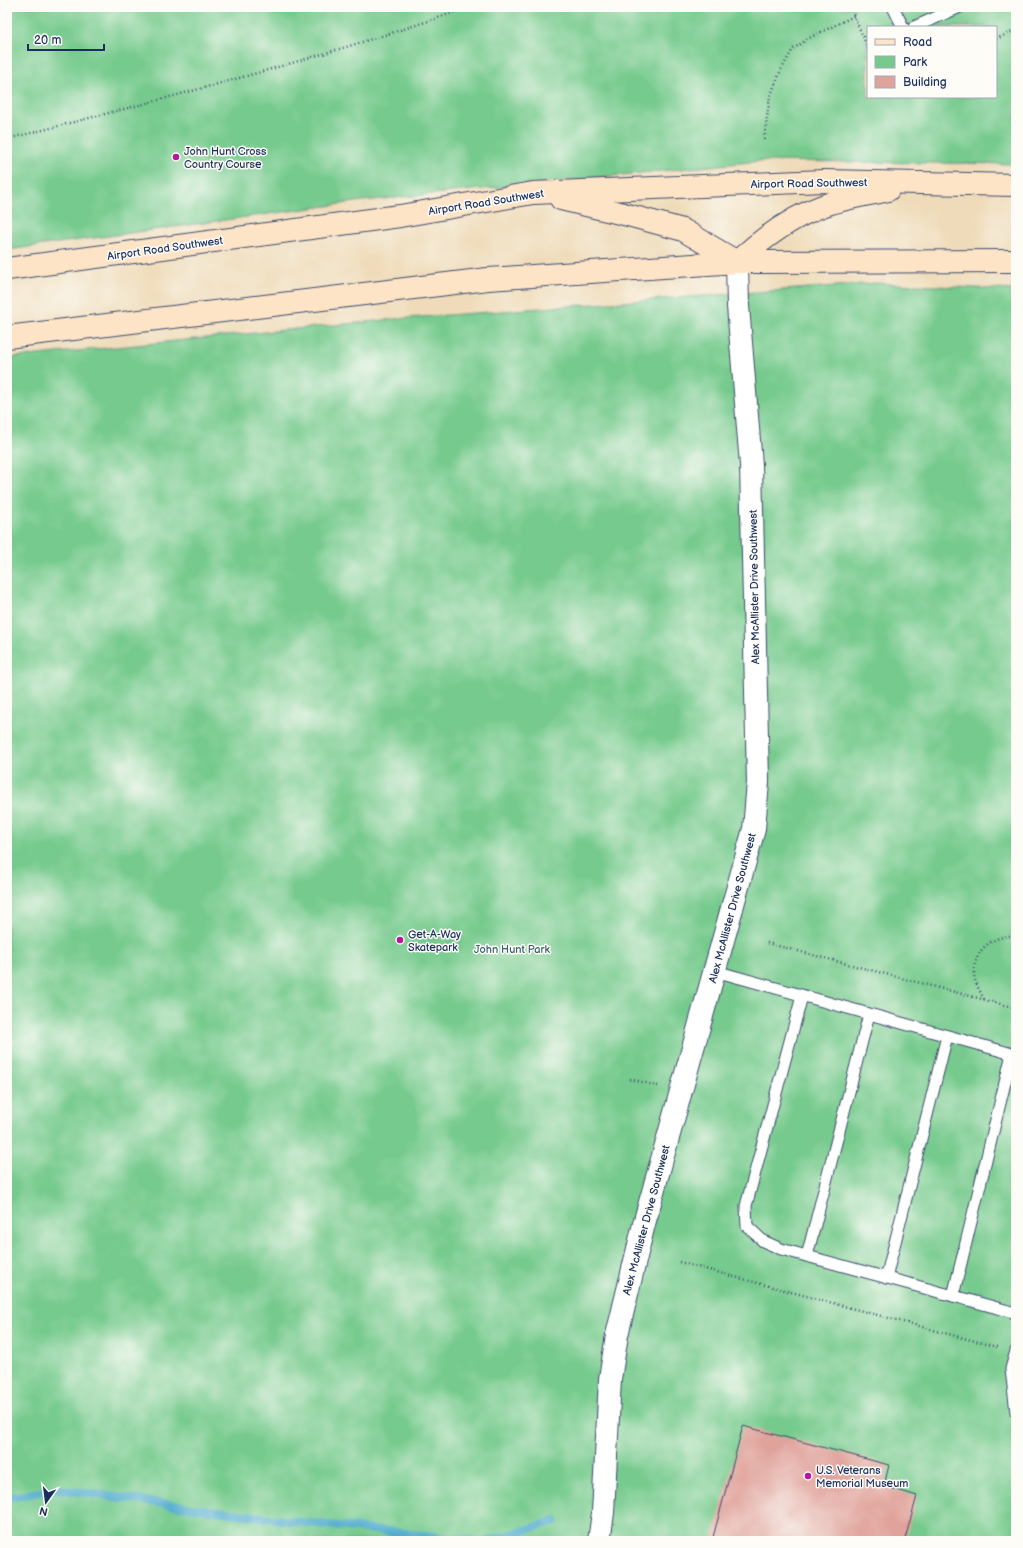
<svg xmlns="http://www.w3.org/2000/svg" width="1023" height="1548" font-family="'Balsamiq Sans',sans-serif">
  <rect width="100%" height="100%" fill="#fdfcf7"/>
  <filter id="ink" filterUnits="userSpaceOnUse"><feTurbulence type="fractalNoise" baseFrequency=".025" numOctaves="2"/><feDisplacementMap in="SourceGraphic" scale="8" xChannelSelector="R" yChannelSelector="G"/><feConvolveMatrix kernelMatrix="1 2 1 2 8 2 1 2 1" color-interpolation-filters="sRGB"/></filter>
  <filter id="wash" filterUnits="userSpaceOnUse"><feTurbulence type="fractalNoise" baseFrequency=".012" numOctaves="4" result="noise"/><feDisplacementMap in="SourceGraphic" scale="16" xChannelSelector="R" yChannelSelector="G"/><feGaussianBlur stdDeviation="0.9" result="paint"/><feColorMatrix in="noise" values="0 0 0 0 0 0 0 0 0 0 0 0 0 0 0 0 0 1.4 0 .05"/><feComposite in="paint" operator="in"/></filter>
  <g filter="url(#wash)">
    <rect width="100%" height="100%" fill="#efdbb9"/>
    <g fill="#76ca8d" stroke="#487c76" fill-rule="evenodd">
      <path d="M7,7h1009v157l-256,-3 -397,40 -356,49zM868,27h128v70h-128z"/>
      <polygon points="876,283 1016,290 1016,1541 7,1541 7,358 394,319"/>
    </g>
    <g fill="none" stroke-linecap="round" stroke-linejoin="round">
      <g stroke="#4fabcd" stroke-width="8">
        <polyline points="7,1498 57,1489 290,1521 478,1541"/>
        <polyline points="489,1541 555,1521"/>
      </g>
    </g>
    <g id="blocks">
      <polygon fill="#e0a39b" points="743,1426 889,1465 884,1486 917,1496 905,1539 911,1541 712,1541"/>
    </g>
  </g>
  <g filter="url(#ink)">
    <use href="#blocks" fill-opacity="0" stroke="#3b496c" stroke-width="1"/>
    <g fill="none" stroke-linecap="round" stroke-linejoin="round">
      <defs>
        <g id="lane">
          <polyline points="893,7 903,27"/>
          <polyline points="914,27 960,7"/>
          <polyline points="715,971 1016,1055"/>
          <polyline points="802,996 746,1206 747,1226 763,1241 781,1249 1016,1313"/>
          <polyline points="807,1256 869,1014"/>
          <polyline points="886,1278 947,1036"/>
          <polyline points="953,1296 1012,1054"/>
          <polyline points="1016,1351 1011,1369 1016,1412"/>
        </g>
        <polyline id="street" points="599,1541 603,1513 610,1379 617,1335 644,1224 754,829 758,782 751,465 738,306 737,262"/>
        <g id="secondary">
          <polyline points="561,199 624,214 683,230 737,262"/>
          <path d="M737,262c26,-24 54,-45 88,-57 20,-7 42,-10 63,-15"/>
          <polyline points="7,269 400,216 533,193 824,181 1016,185"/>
          <polyline points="7,337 488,279 737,262 1016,261"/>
        </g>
      </defs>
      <use href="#lane" stroke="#3b496c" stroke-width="13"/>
      <use href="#street" stroke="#3b496c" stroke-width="24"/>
      <use href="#secondary" stroke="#3b496c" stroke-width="24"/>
      <g stroke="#3b496c" stroke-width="2.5" stroke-dasharray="1 3" stroke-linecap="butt">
        <polyline points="850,7 868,48"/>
        <polyline points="996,39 1016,30"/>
        <path d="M7,139c155,-39 311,-80 463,-132"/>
        <polyline points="764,139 770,97 781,70 793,49 811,37 854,16"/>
        <polyline points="1015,936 1016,931"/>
        <polyline points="767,943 1016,1008"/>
        <path d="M984,999c-4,-8 -10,-17 -10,-27 0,-22 20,-38 42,-36"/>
        <polyline points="630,1079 658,1086"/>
        <polyline points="679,1262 997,1347"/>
      </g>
      <use href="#lane" stroke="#fff" stroke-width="11"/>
      <use href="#street" stroke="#fff" stroke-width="22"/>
      <use href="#secondary" stroke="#fee4c6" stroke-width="22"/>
    </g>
  </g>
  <g fill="#b5179e" stroke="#fdfcf7" stroke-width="1.5">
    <circle cx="176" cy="157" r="4"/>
    <circle cx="400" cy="940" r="4"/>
    <circle cx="808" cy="1476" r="4"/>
  </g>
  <g text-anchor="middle" stroke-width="3" stroke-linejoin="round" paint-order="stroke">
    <g font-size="11" fill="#1b2f5e" stroke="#fdfcf7" text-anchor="start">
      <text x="184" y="155">John Hunt Cross<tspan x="184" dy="13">Country Course</tspan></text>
      <text x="408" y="938">Get-A-Way<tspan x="408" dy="13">Skatepark</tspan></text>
      <text x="816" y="1474">U.S. Veterans<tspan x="816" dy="13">Memorial Museum</tspan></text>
    </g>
    <g font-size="11" fill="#1b2f5e" stroke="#fdfcf7">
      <text transform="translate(809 183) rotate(-1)" y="4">Airport Road Southwest</text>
      <text transform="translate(486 202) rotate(-9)" y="4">Airport Road Southwest</text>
      <text transform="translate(165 248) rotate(-8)" y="4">Airport Road Southwest</text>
      <text transform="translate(754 587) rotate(-91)" y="4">Alex McAllister Drive Southwest</text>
      <text transform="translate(732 908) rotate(-75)" y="4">Alex McAllister Drive Southwest</text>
      <text transform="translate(646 1220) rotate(-75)" y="4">Alex McAllister Drive Southwest</text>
    </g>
    <g font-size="11" fill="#365e6c" stroke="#fdfcf7">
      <text x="512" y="953">John Hunt Park</text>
    </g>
  </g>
  <rect width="1023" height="1548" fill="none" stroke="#fdfcf7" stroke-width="24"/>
  <rect x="867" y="26" width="130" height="72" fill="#fdfcf7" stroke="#a3aaba"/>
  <rect x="875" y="39" width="20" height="6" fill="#fee4c6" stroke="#a3aaba"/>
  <text x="903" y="46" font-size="12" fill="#1b2f5e">Road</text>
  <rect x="875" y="56" width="20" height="12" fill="#76ca8d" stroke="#a3aaba"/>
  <text x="903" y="66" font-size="12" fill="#1b2f5e">Park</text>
  <rect x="875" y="76" width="20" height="12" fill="#e0a39b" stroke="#a3aaba"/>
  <text x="903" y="86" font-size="12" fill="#1b2f5e">Building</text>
  <g transform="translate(46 1502) rotate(194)" stroke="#fdfcf7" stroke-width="3" paint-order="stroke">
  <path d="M0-3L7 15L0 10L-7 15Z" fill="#1b2f5e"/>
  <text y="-6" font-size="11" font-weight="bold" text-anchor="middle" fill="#1b2f5e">N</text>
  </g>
  <path d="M28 44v6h76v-6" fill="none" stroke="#1b2f5e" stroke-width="2"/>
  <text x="34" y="44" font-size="12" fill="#1b2f5e" stroke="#fdfcf7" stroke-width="3" paint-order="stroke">20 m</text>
</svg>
